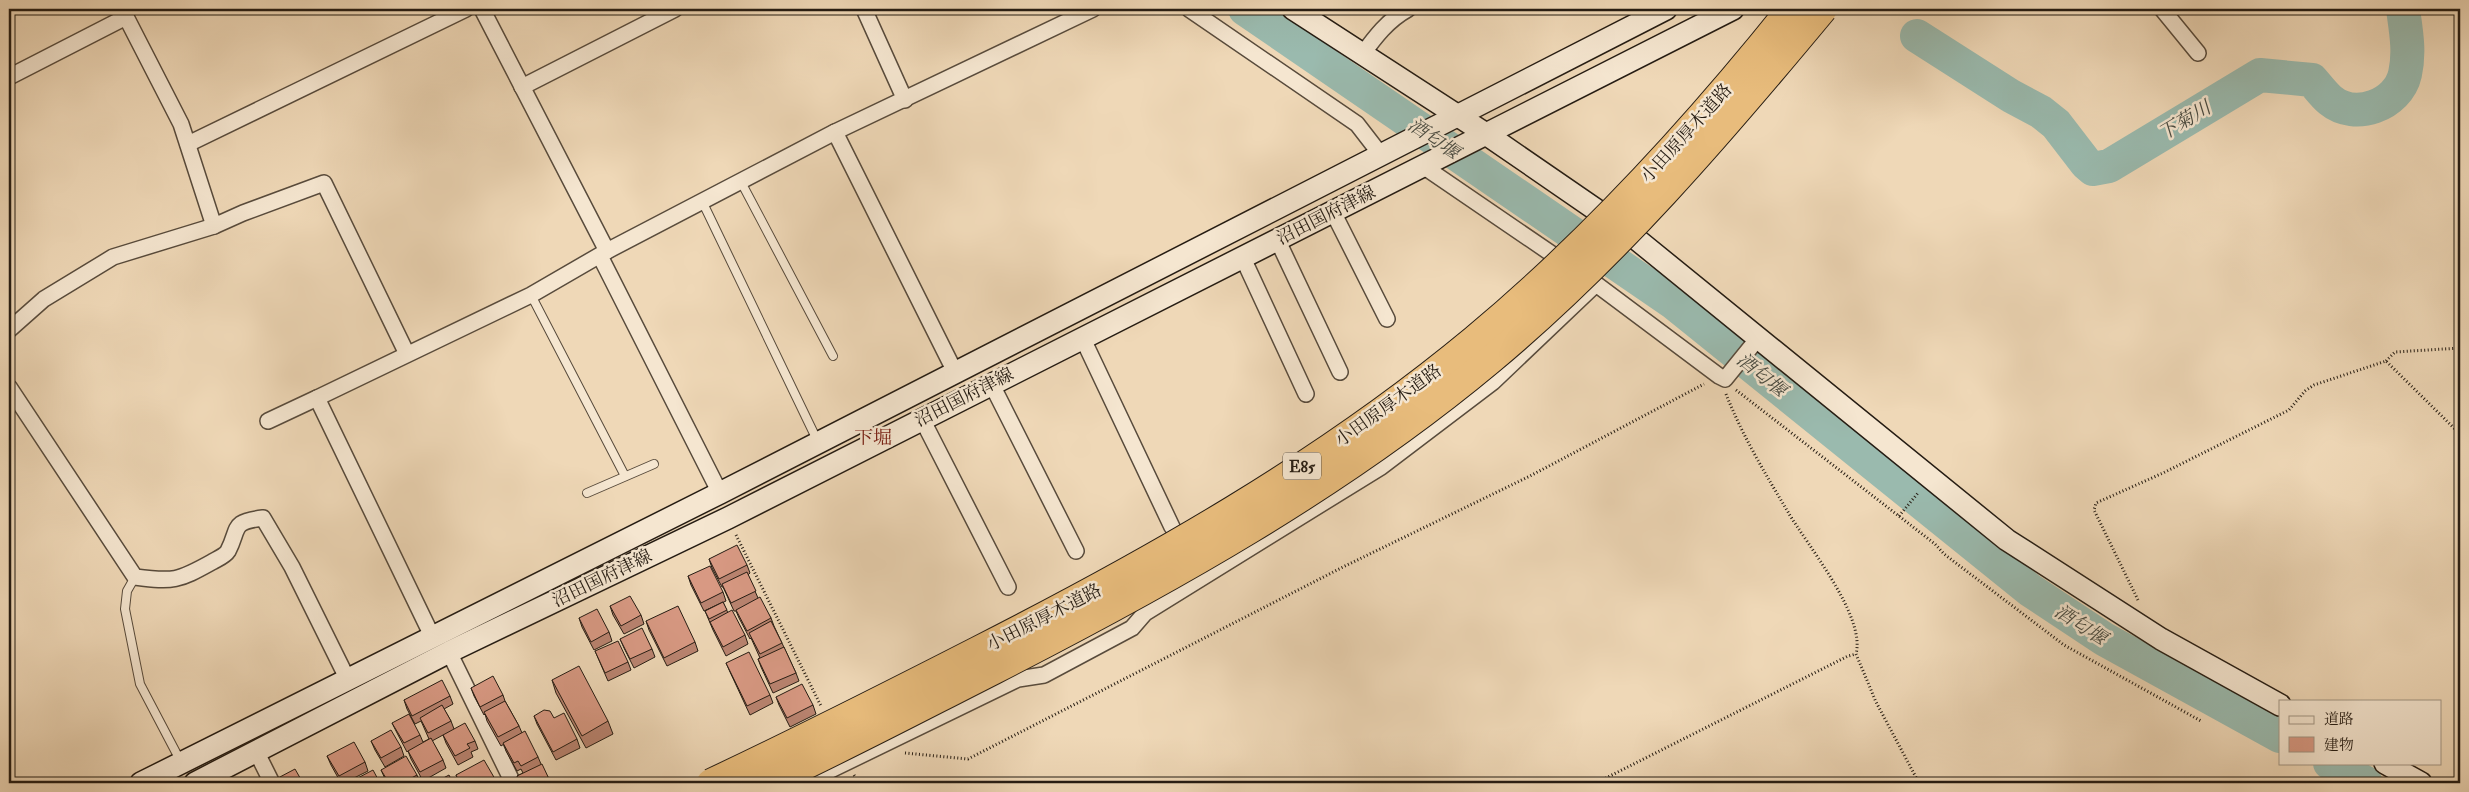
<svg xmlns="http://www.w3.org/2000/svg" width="2469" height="792" font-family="'IM FELL Double Pica','Noto Serif JP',serif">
  <rect width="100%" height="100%" fill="#efd8b7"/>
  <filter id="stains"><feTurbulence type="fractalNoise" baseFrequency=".004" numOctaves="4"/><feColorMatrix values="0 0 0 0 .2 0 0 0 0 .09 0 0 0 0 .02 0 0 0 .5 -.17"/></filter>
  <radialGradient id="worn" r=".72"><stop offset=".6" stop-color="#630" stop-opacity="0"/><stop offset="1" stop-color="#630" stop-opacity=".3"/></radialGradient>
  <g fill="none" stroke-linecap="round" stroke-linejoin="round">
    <g stroke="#9abaae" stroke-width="34">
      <polyline points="1245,9 1674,303 2030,590 2104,639 2280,736"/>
      <path d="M1917,36l94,60 30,16 15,12 30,39 7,6 16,-3 151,-91 52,5c6,7 12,15 18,20 25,21 68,5 75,-26 5,-22 1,-43 -2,-65"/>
      <polyline points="2330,763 2366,783"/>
    </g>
    <defs>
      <g id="lane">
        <polyline points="740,180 833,356"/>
        <polyline points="702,201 818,442"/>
        <polyline points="531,295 625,476"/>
        <polyline points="587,493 654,464"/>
        <polyline points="135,577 127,591 125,609 140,684 181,762"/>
      </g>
      <g id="street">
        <polyline points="122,9 181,124 214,226 243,213 324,183 407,354"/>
        <polyline points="482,9 607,251"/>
        <polyline points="864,9 905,100"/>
        <polyline points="1189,9 1357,124 1381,155"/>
        <polyline points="2162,9 2198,53"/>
        <path d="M1362,55c13,-18 26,-35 46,-46"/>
        <polyline points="9,77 126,17"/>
        <polyline points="522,87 675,9"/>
        <polyline points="835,132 955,372"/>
        <polyline points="188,144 466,9"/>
        <polyline points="1423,166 1568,265"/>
        <polyline points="1333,212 1387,319"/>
        <polyline points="1277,239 1340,372"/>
        <polyline points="600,256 720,493"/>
        <polyline points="1242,256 1306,394"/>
        <polyline points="9,330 44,299 113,257 214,226"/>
        <polyline points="1082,337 1172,527"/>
        <polyline points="991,383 1076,551"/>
        <path d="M9,387l126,190c39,5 43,4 77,-15 5,-3 13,-6 16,-11 12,-23 2,-29 35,-33l29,49 56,113"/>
        <polyline points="922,419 1008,587"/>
        <polyline points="268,421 317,398"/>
        <polyline points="433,638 317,398 531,295 607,251 835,132 1093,9"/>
        <polyline points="449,652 513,783"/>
        <polyline points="256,751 272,783"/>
        <polyline points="804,783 1018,679 1044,675 1132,628 1145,613 1381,467 1493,382 1596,284 1719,376 1725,379 1759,337"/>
      </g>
      <g id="secondary">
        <polyline points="1293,9 1486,134 1624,229 2007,540 2161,639 2280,705"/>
        <polyline points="2385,763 2421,783"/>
        <polyline points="141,783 720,493 1666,9"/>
        <polyline points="195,783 449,652 728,518 1733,9"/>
      </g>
    </defs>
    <use href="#lane" stroke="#584b3c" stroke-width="10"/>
    <use href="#street" stroke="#584b3c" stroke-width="18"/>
    <use href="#secondary" stroke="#251c13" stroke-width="24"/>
    <g stroke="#251c13" stroke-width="3" stroke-dasharray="1 2.5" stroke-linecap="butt">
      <polyline points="2386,361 2395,352 2460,348"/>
      <polyline points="1736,390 1935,544 1944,554 2064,645 2201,721"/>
      <path d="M1726,394c16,41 40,81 62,118 19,33 78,104 68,142l20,48 43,81"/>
      <polyline points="1899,516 1918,493"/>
      <polyline points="736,535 821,706"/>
      <polyline points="2138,600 2094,510 2096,503 2163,473 2289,410 2305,391 2314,385 2386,361 2460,434"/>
      <polyline points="905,753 968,759 1343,567 1530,476 1704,384"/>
      <polyline points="854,775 859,783"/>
      <polyline points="1596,783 1848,656 1856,654"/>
    </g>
    <use href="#lane" stroke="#f5e6d0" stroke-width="8"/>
    <use href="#street" stroke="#f5e6d0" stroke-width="15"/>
    <use href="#secondary" stroke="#f5e6d0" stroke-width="21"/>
    <defs>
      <g id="highway-bridge">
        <path d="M711,783c89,-42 178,-87 266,-132 175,-89 345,-185 497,-311 118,-98 221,-211 317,-331"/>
        <path d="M768,783c77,-36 151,-75 226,-113 174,-89 345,-184 495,-309 125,-104 231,-228 334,-352"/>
      </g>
    </defs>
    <use href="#highway-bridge" stroke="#251c13" stroke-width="30" stroke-linecap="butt"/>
    <use href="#highway-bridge" stroke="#e8bc7c" stroke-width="28"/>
  </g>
  <g fill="#ba8471" stroke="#251c13">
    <polygon points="709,559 747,565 750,573 748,575 758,598 771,618 774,626 796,673 799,681 773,693 761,667 758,659 760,658 751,638 750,639 739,618 736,611 734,611 723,587 722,587 712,568"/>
    <polygon points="688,576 723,592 726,601 704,611 691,585"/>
    <polygon points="723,602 728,613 745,635 748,644 726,656 713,630 705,611"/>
    <polygon points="610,606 641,615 644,624 624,634 613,615"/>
    <polygon points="579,618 609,632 612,641 594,650 582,627"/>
    <polygon points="646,621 695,642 698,651 667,666 649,630"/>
    <polygon points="620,639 652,649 655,657 634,668 624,648"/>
    <polygon points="595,651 628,662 631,670 608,681"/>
    <polygon points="726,663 770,695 773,703 750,715 730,672"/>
    <polygon points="552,680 608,721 613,734 586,748 556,693"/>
    <polygon points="471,688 503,695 505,701 519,726 522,733 538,757 541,764 551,783 520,783 517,776 523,773 521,769 517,771 506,751 504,744 501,746 487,721 485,714 484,715 474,696"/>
    <polygon points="450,696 453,704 444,709 451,721 454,729 475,741 478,749 471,752 473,757 458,765 446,743 443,735 432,741 443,760 446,768 423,781 411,759 408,751 407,752 396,731 392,723 420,735 423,742 429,739 421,721 415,724 407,709 404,700"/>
    <polygon points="776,697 813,705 816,714 790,727 779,705"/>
    <polygon points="534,716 554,718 577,739 580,748 556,760 537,724"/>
    <polygon points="371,741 401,747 404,756 385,767 375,750"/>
    <polygon points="327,756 365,762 368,771 348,781 341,783 331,765"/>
    <polygon points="381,770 417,775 420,783 387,783"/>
    <polygon points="456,775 495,779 496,783 459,783"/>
  </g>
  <g fill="#d89983" stroke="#251c13">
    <polygon points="737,545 747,565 719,579 709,559"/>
    <polygon points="710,566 723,592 701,603 688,576"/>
    <polygon points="747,572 756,591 731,603 722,584"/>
    <polygon points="630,596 641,615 621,626 610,606"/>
    <polygon points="760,597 771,618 747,631 736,610"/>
    <polygon points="723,602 727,610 709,619 705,611"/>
    <polygon points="678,606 695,642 664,658 646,621"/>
    <polygon points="597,609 609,632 591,642 579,618"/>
    <polygon points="732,610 745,635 723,647 710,622"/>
    <polygon points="771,621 782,643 760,654 749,633"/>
    <polygon points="642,628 652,649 630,659 620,639"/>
    <polygon points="618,641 628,662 605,673 595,651"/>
    <polygon points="784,647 796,673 770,684 758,659"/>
    <polygon points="749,652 770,695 747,706 726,663"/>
    <polygon points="579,666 608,721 582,736 552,680"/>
    <polygon points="493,676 503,695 480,707 471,688"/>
    <polygon points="442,680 450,696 412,716 404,700"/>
    <polygon points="802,684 813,705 787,718 776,697"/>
    <polygon points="505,701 519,726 498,737 484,712"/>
    <polygon points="442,705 451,721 428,733 420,718"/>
    <polygon points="544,710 550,711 554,718 564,713 577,739 553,752 534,716"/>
    <polygon points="409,714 420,735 404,743 392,723"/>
    <polygon points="465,723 475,741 467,744 470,748 455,756 443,735"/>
    <polygon points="391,730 401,747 381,758 371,741"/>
    <polygon points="525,731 538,757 521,766 518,761 514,763 503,743"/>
    <polygon points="431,738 443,760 420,772 408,751"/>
    <polygon points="354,742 365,762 339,776 327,756"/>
    <polygon points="406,756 417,775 402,783 389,783 381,770"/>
    <polygon points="484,760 495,779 487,783 460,783 456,775"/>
    <polygon points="542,764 550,781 545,783 521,783 517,776"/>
    <polygon points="295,769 303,783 281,783 278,778"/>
    <polygon points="373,770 380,783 353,783 352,781"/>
    <polygon points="449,775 453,783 434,783"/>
    <polygon points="347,780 349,783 341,783"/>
  </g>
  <g text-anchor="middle" stroke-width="5" stroke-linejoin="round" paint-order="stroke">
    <rect fill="#f5e6d0" stroke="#63594c" stroke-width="1" x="1283" y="452.5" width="38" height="27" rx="4"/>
    <g font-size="16" font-weight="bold" fill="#251c13">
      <text x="1302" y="472">E85</text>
    </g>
    <g font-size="18" fill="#251c13" stroke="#f5e6d0">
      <text transform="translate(1686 133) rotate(-48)" y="6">小田原厚木道路</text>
      <text transform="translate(1326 215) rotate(-27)" y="6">沼田国府津線</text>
      <text transform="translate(964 397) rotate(-27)" y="6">沼田国府津線</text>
      <text transform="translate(1388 405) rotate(-36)" y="6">小田原厚木道路</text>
      <text transform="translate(602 578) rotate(-26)" y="6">沼田国府津線</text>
      <text transform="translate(1044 617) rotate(-27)" y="6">小田原厚木道路</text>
    </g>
    <g font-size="19" font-style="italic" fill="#484b42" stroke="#f5e6d0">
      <text transform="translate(2184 120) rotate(-31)" y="7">下菊川</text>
      <text transform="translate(1434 138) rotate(34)" y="7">酒匂堰</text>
      <text transform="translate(1762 374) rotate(39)" y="7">酒匂堰</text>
      <text transform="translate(2081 624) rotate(33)" y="7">酒匂堰</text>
    </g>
    <g font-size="19" fill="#7a1f14" stroke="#f5e6d0">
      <text x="873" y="444">下堀</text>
    </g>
  </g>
  <rect width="2469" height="792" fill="none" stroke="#efd8b7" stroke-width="30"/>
  <rect x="10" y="10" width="2449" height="772" fill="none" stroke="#251c13" stroke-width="2.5"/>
  <rect x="15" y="15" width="2439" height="762" fill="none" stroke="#251c13"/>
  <rect x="2279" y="700" width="162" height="65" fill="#f5e6d0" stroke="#a29584"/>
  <rect x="2289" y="716" width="25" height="8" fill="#f5e6d0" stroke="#a29584"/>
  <text x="2324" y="724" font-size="15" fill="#251c13">道路</text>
  <rect x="2289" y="737" width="25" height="15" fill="#d89983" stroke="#a29584"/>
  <text x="2324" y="750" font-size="15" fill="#251c13">建物</text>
  <rect width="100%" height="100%" filter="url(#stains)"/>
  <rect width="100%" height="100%" fill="url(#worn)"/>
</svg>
